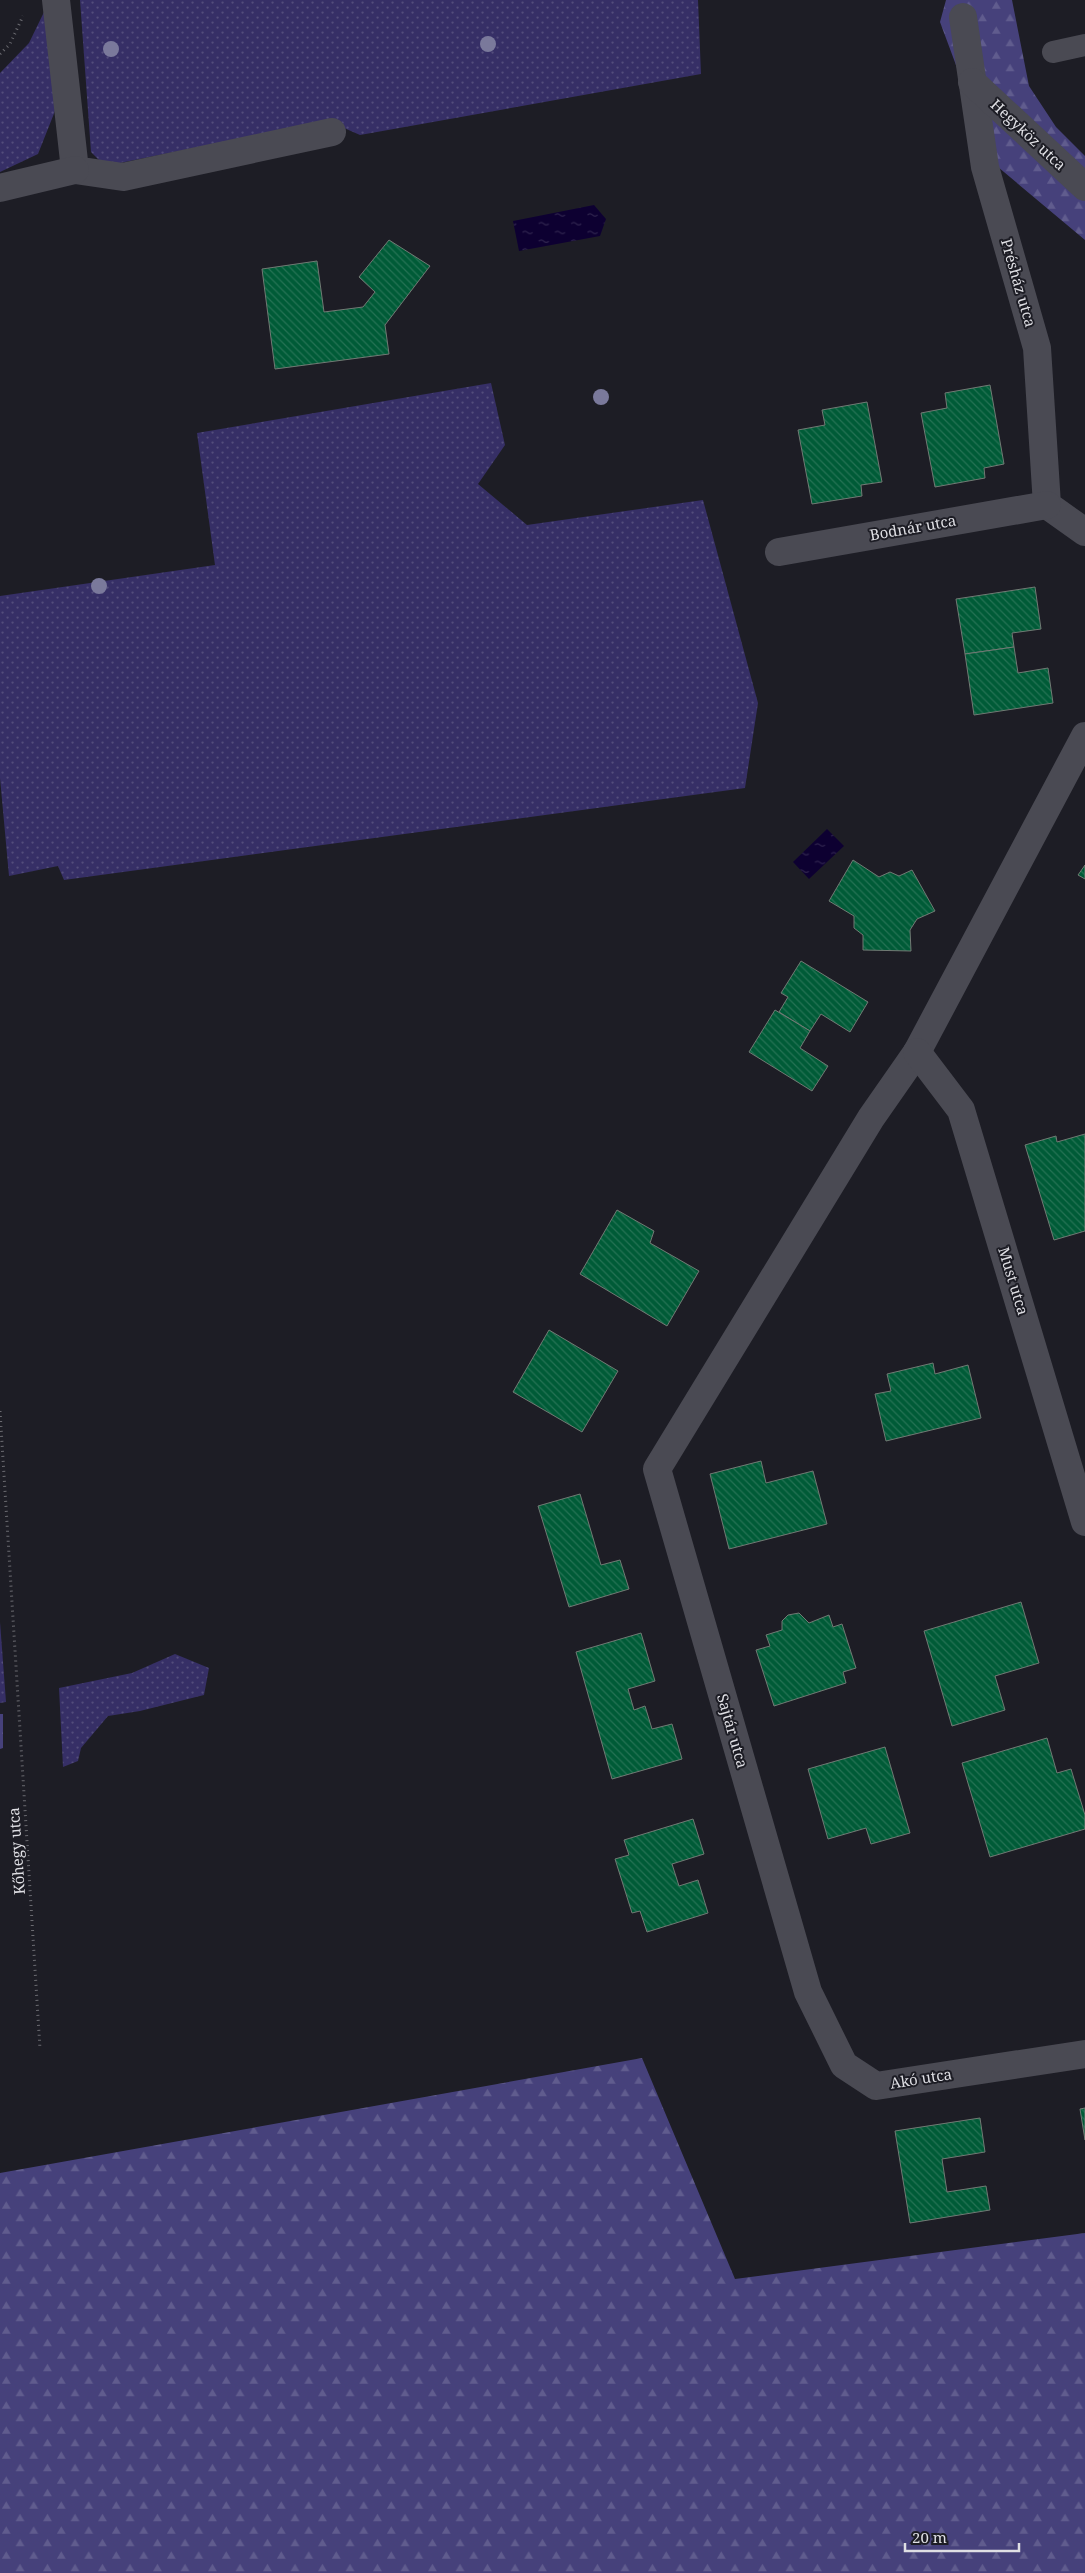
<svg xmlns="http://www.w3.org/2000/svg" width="1085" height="2573" font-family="'Noto Serif',serif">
  <defs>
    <pattern id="grass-dots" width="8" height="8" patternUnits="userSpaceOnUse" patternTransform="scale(1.25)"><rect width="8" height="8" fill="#362f66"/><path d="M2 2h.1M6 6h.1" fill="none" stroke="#534d7c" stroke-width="1.8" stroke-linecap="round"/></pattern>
    <pattern id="forest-firs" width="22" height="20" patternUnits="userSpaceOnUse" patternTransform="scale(1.25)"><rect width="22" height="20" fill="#46417b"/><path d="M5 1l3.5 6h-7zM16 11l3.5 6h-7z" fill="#605c8e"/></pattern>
    <pattern id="water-ripples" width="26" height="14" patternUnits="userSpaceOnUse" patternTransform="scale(1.25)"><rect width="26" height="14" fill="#0d0031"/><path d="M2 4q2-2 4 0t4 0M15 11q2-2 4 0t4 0" fill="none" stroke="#30254f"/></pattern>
    <pattern id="building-back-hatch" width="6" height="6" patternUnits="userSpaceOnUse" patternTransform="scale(1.25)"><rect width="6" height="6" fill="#005b37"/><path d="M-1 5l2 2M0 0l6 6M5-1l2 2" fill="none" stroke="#257254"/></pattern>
  </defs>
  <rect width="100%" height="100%" fill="#1d1d25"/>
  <g fill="url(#grass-dots)">
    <polygon points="80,0 698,0 701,74 360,135 328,121 105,166 91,152"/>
    <polygon points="45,10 55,111 38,154 0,172 0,73 29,43"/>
    <polygon points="491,383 505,445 478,484 527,525 703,500 758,703 745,788 64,880 58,866 9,876 0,778 0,596 215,565 197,433"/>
    <polygon points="0,1622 6,1702 0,1703"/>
    <polygon points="175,1654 209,1668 204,1695 140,1711 108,1716 81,1748 78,1761 63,1767 59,1688 132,1673"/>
  </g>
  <g fill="url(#forest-firs)">
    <polygon points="946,0 1012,0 1029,86 1056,127 1085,156 1085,240 992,162 940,22"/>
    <polygon points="0,1714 3,1714 3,1748 0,1749"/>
    <polygon points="642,2058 735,2279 1085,2233 1085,2573 0,2573 0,2173"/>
  </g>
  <g fill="url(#water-ripples)">
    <polygon points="594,205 606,219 600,236 519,251 513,221"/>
    <polygon points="827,829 844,846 809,879 793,862"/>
  </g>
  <g fill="url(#building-back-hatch)" stroke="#717a74">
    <polygon points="389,240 430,266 385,325 389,354 275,369 262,269 317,261 324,312 363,307 375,292 359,277"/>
    <polygon points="990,385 1004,464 984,468 985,478 935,487 921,413 947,408 945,393"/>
    <polygon points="867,402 882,482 861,485 862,496 812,504 798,430 825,425 822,410"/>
    <polygon points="1035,587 1041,629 1012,633 1014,647 965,654 956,599"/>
    <polygon points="1014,647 1018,673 1048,668 1053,703 974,715 965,654"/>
    <polygon points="853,860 879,877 890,872 899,876 912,870 935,911 917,919 910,930 911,951 863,950 863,935 854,928 854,916 829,901"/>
    <polygon points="1085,865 1085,879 1078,875"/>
    <polygon points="801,961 868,1002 850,1032 821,1014 810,1031 779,1012 788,997 781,993"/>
    <polygon points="775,1010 810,1031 800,1048 828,1066 812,1091 749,1052"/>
    <polygon points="1085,1134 1085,1231 1054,1240 1025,1145 1056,1136 1057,1142"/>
    <polygon points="617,1210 654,1231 650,1243 699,1271 667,1326 580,1274"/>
    <polygon points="549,1330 618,1371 582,1432 513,1392"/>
    <polygon points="933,1363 935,1374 968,1365 981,1418 886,1441 875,1394 891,1391 887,1374"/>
    <polygon points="761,1461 766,1483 813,1471 827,1524 729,1549 710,1474"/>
    <polygon points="580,1494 601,1565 620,1560 629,1589 569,1607 538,1506"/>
    <polygon points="1021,1602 1039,1663 995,1676 1005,1710 952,1726 924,1631"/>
    <polygon points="799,1613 809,1623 829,1615 833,1627 842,1624 856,1668 843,1672 846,1683 774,1706 756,1650 770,1646 766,1635 782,1630 782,1621 788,1615"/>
    <polygon points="641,1633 655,1681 628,1689 634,1710 645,1706 652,1729 672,1724 682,1759 612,1779 576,1652"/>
    <polygon points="1047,1738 1057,1773 1071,1769 1085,1815 1085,1829 990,1857 962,1763"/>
    <polygon points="885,1747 910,1833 871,1844 866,1828 828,1839 808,1769"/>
    <polygon points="693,1819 704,1854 672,1864 679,1886 698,1880 708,1913 647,1932 640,1911 632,1913 615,1859 629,1855 624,1840"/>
    <polygon points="1085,2108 1085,2140 1080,2109"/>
    <polygon points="980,2118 985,2152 942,2159 947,2192 986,2186 990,2210 910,2223 895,2131"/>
  </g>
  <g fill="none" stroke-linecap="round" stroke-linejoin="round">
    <g stroke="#6b6b71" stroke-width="3" stroke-dasharray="1 4" stroke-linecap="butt">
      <polyline points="0,54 10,44 23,16"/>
      <polyline points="0,1411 40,2049"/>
    </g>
    <polyline stroke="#4a4a53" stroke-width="22" points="1053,52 1085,45"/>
    <g stroke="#4a4a53" stroke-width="28">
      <polyline points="56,0 75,170 123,177 332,132"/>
      <polyline points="963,17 985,167 1037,348 1047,505 1085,532"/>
      <polyline points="972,82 1085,187"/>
      <polyline points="0,188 75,170"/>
      <polyline points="779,552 1047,505"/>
      <polyline points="1085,736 917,1052 871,1118 657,1469 808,1992 844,2065 876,2086 1085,2054"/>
      <polyline points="917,1052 961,1110 1085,1522"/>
    </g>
  </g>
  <g fill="#7a799b">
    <circle cx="488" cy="44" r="8"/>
    <circle cx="111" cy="49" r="8"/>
    <circle cx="601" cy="397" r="8"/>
    <circle cx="99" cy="586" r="8"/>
  </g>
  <g text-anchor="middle" stroke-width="4" stroke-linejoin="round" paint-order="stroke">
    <g font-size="15" fill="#dfdfe4" stroke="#1d1d25">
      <text transform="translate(1028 135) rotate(43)" y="5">Hegyköz utca</text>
      <text transform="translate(1018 283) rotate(74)" y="5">Présház utca</text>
      <text transform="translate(913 528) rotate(-10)" y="5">Bodnár utca</text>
      <text transform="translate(1013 1281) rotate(73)" y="5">Must utca</text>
      <text transform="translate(732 1731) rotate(74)" y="5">Sajtár utca</text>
      <text transform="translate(17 1851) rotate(-94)" y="5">Kőhegy utca</text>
      <text transform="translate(921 2079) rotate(-9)" y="5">Akó utca</text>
    </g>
  </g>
  <path d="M905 2543v8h114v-8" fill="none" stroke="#dfdfe4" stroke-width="2.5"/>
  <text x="912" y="2543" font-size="15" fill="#dfdfe4" stroke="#1d1d25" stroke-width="4" paint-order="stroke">20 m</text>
</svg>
